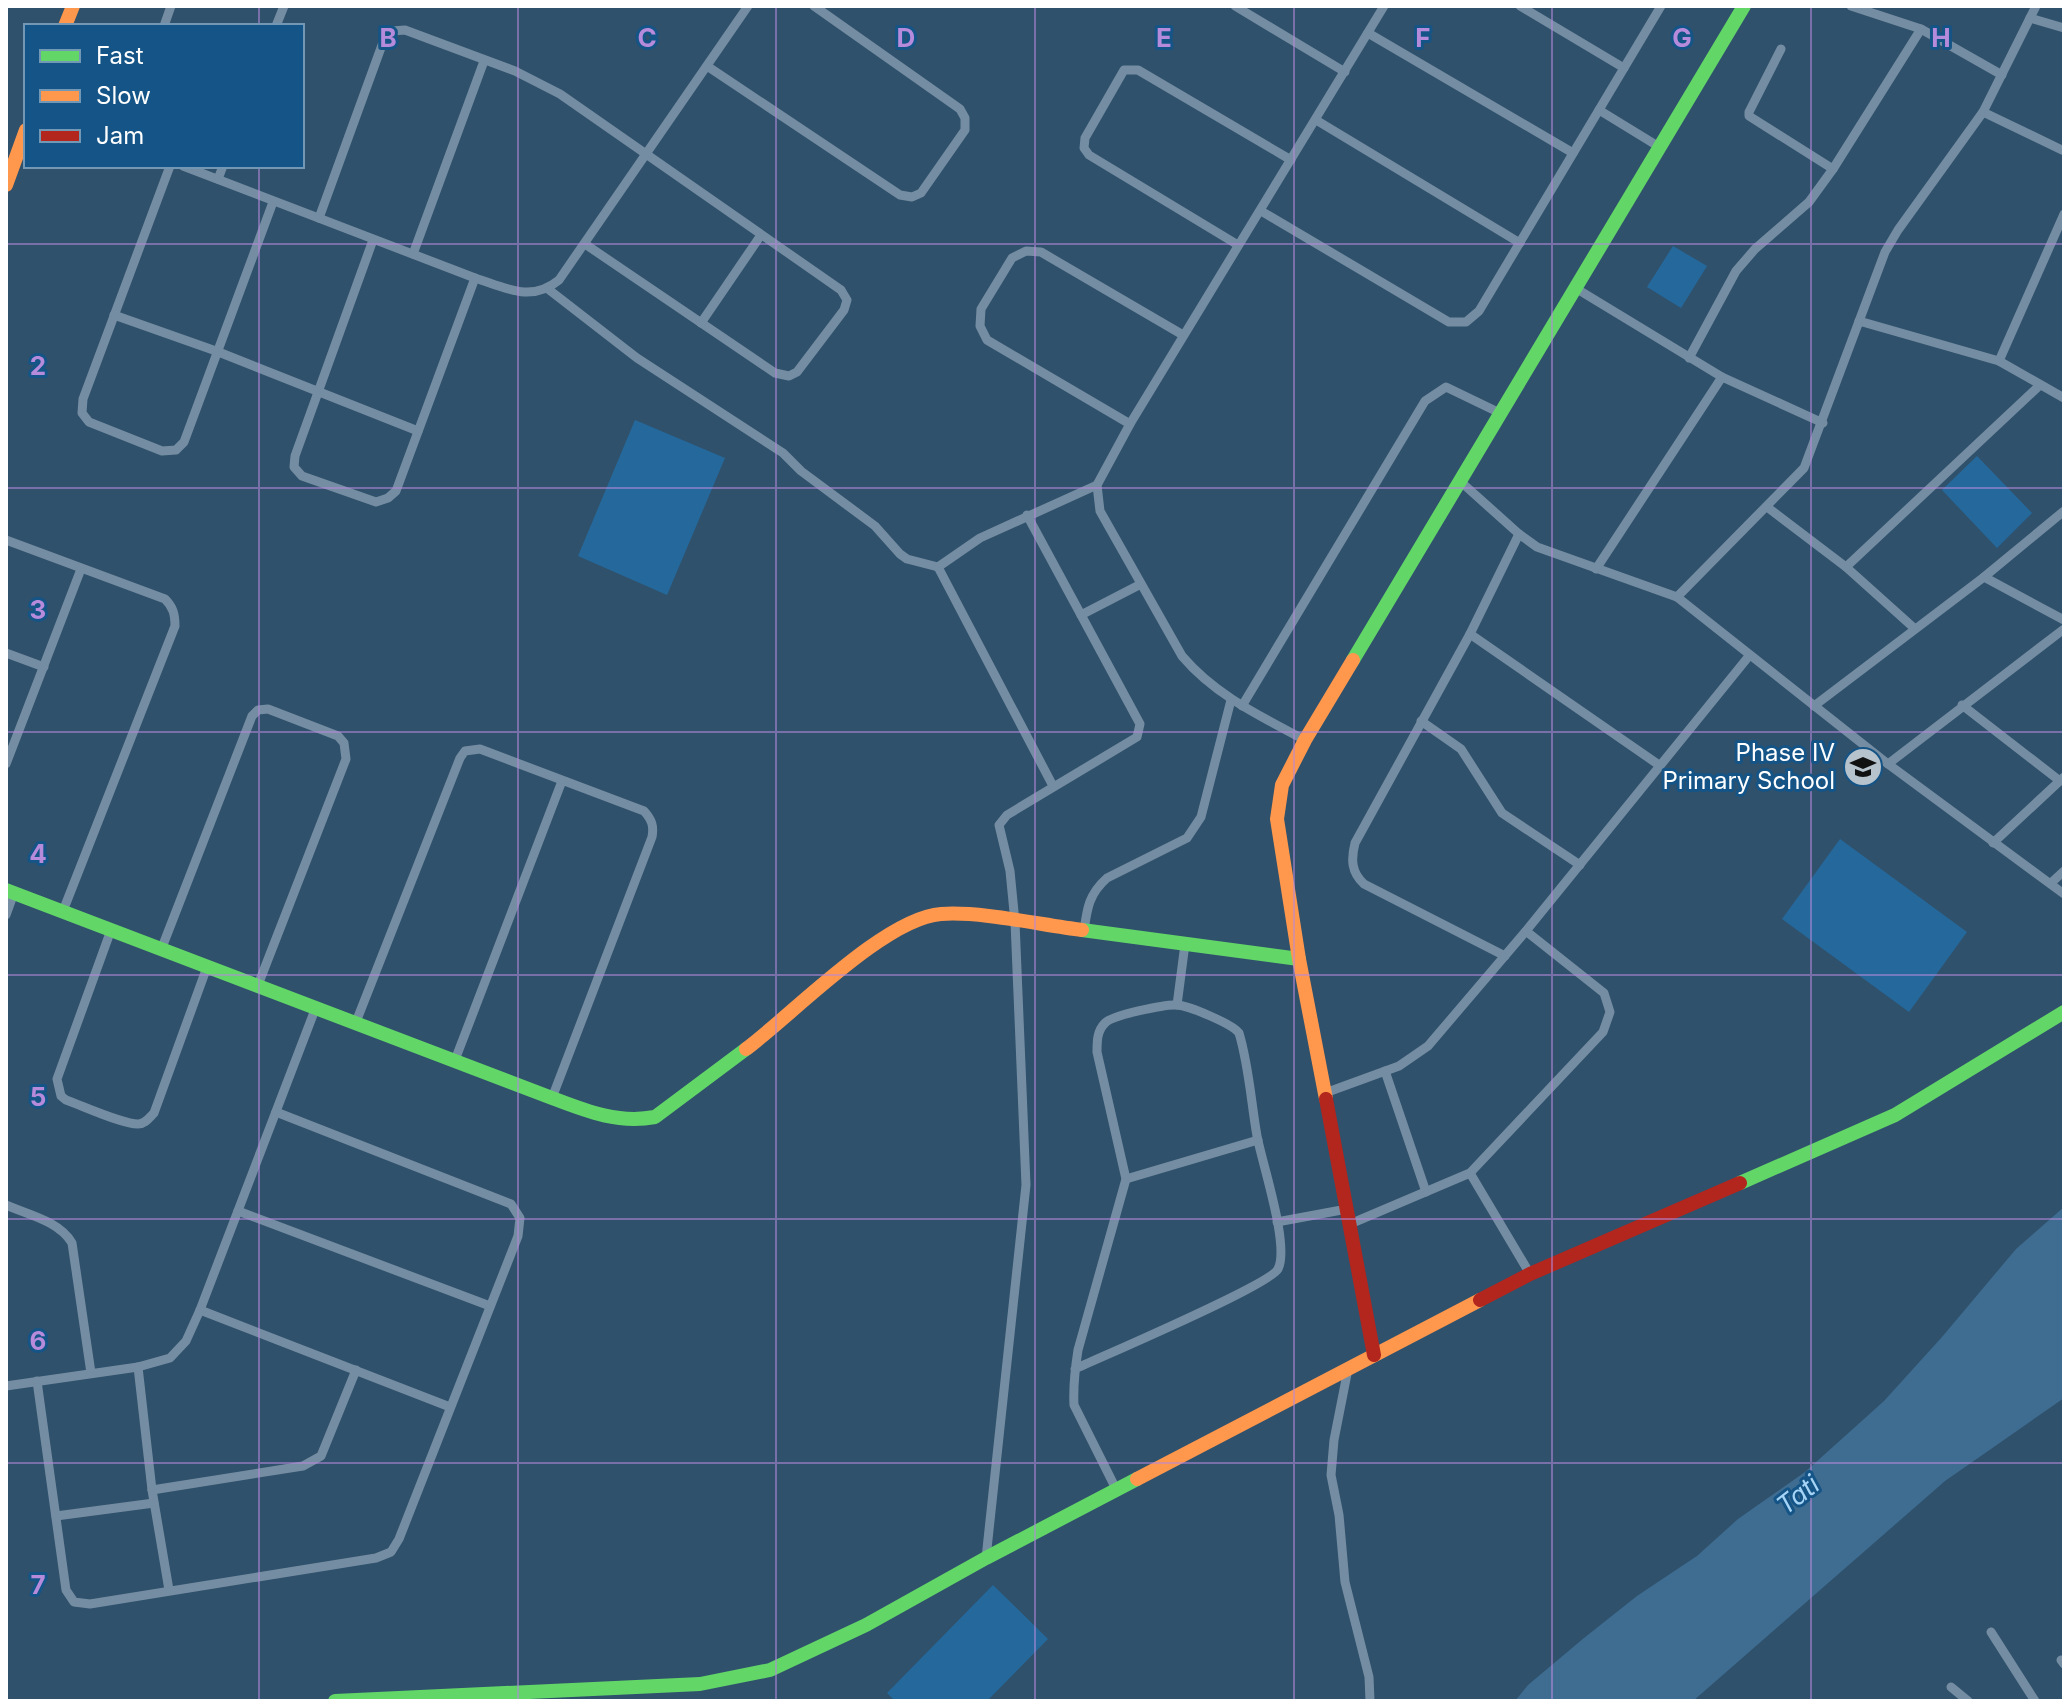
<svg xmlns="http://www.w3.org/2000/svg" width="2070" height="1707" font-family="Inter,sans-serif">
  <rect width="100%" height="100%" fill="#2f516c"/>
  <g fill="#25699c">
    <polygon points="1673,246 1707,266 1681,308 1647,287"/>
    <polygon points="635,420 725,458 667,595 578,556"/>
    <polygon points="1977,456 2032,513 1997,548 1942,490"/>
    <polygon points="1840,839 1967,932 1909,1012 1782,919"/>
    <polygon points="993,1585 1048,1639 987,1701 895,1701 887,1693"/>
  </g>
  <polygon fill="#3f6d91" points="2064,1207 2064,1398 1945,1481 1693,1701 1515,1701 1528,1685 1584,1638 1637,1596 1697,1556 1738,1519 1805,1472 1884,1401 1942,1337 2016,1249"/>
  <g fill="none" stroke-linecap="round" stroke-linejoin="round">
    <g stroke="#758da2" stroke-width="9">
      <polyline points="1235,6 1345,72"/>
      <polyline points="1520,6 1624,68"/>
      <polyline points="1851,6 1921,29 2002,75"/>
      <polyline points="2030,18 2064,28"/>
      <polyline points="164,26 171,6"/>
      <polyline points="276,26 284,6"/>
      <polyline points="1368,33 1573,153"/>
      <polyline points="1781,49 1749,112 1749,116 1833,169"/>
      <polyline points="707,66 900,195 912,197 921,193 965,130 965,118 960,109 814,6"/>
      <polyline points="1599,110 1661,148"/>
      <polyline points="1983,112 2064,151"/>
      <polyline points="1316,120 1520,243"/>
      <polyline points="170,166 83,399 82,413 89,422 162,451 176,450 184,442 273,202"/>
      <path d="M183,166l292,112c31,10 56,25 84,2l189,-274"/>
      <polyline points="218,179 223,166"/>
      <polyline points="1261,211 1449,322 1466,322 1479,311 1661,6"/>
      <polyline points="319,218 382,45 392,31 405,30 515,71 560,94 841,290 847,300 844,310 797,372 789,376 775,373 585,244"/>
      <polyline points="373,240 295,456 294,467 302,476 376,502 388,498 396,491 475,278"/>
      <polyline points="1238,245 1089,155 1084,148 1085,138 1124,70 1138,70 1291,160"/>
      <polyline points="413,254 484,61"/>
      <polyline points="548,289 637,358 783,453 801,471 875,526 900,554 907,559 938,567 980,538 1097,485"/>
      <polyline points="1577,289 1722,377 1823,423"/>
      <polyline points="114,315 216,351 418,431"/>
      <polyline points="1859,321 1999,361 2064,398"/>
      <polyline points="701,323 761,235"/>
      <polyline points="1689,358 1736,271 1755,249 1809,202 1833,169 1921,29"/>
      <polyline points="1999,361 2064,214"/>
      <polyline points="1130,424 987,340 980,326 981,309 1012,258 1026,251 1041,252 1183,335"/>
      <polyline points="1461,482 1519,534 1537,547 1677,597 1888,764 2064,894"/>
      <polyline points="1767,507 1846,567 1914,628"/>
      <path d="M6,540l159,59c8,8 10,15 10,27l-112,285"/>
      <polyline points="938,567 1053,786"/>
      <polyline points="1846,567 2040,385"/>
      <polyline points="1596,569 1722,377"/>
      <polyline points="1984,577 2064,620"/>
      <polyline points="1677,597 1804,468 1885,252 1898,230 1983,112 2036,6"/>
      <polyline points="1081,615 1141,584"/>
      <polyline points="1470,634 1659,765"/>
      <polyline points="6,653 44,667"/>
      <polyline points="1962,705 2060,781"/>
      <polyline points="1242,706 1425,401 1446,387 1502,414"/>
      <polyline points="1814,706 1984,577 2064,511"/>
      <polyline points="1421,721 1461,749 1502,813 1580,865"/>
      <path d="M1305,740c-45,-24 -90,-45 -123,-84l-82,-145 -3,-26 33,-61 254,-418"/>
      <polyline points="6,764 81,569"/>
      <polyline points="1888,764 2064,629"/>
      <polyline points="1993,843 2064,777"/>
      <polyline points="2051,883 2064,871"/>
      <polyline points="6,915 14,893"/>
      <path d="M111,930l-54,149 4,17 5,4c17,6 56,24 72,24 7,0 11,-6 16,-11l53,-146"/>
      <path d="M1084,931c3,-23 5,-37 23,-53l80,-40 14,-21 30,-117"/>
      <polyline points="161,950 252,716 258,710 268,709 338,736 344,743 346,759 258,985"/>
      <path d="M1505,956l-141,-72c-13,-12 -13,-25 -9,-41l115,-209 49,-100"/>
      <polyline points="1177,1005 1185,944"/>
      <path d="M356,1022l104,-264 5,-7 15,-2 164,62c8,9 10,15 8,26l-100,261"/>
      <polyline points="455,1060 562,781"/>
      <polyline points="1385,1071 1426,1192"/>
      <polyline points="1325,1093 1399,1066 1428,1046 1526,931 1749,656"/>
      <polyline points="1470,1173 1530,1274"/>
      <polyline points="1126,1179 1258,1140"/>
      <path d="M6,1205c23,10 53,16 66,38l19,130"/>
      <polyline points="238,1211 490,1306"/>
      <polyline points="1277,1222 1347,1209"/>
      <polyline points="1350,1224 1470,1173 1603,1032 1610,1012 1604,993 1526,931"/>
      <polyline points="200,1310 450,1407"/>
      <polyline points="138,1367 152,1490 169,1590"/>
      <path d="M1075,1369c28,-13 195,-84 203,-100 12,-23 -16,-106 -21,-133 -6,-34 -8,-70 -18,-103 -7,-9 -49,-27 -62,-28 -11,-1 -65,10 -72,18 -8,8 -8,18 -8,29l29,127 -48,171c-3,19 -5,37 -4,55l43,86"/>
      <polyline points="1348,1369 1334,1440 1331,1475 1339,1515 1345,1582 1369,1677 1370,1701"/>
      <polyline points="37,1381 66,1590 74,1602 90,1604 376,1558 391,1552 399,1539 518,1236 520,1218 511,1204 276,1112"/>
      <polyline points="6,1386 138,1367 170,1358 186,1341 200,1310 316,1007"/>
      <polyline points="152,1490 303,1466 321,1456 356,1370"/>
      <polyline points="56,1516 154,1503"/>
      <polyline points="986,1558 1026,1185 1015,922 1010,871 999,825 1007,815 1137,737 1140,724 1027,515"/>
      <polyline points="1991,1632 2035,1701"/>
      <polyline points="2061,1660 2064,1664"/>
      <polyline points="1951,1687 1968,1701"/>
    </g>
    <g stroke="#63d668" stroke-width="14">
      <polyline points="1353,660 1744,6"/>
      <path d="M6,890l546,208c34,13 66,26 103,19l91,-68"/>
      <polyline points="1082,930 1299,959"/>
      <polyline points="1740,1183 1895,1115 2064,1012"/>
      <polyline points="335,1701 700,1684 770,1670 866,1625 986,1558 1137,1479"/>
    </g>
    <g stroke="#ff974d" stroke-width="14">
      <polyline points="65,26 73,6"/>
      <polyline points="6,185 26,130"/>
      <path d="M746,1049c47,-35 139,-131 195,-135 40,-3 100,11 141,16"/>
      <polyline points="1326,1099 1299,959 1277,819 1282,785 1305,740 1353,660"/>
      <polyline points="1137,1479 1480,1300"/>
    </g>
    <g stroke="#b3261e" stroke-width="14">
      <polyline points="1326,1099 1374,1355"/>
      <polyline points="1480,1300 1530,1274 1740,1183"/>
    </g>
  </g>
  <path fill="none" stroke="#b68bdc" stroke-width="2" stroke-opacity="0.55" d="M259,6v20M518,6v1695M776,6v1695M1035,6v1695M1294,6v1695M1552,6v1695M1811,6v1695M259,166v1535M6,244h2058M6,488h2058M6,732h2058M6,975h2058M6,1219h2058M6,1463h2058"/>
  <defs>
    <symbol id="school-disc" viewBox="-11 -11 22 22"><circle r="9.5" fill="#b6c2cc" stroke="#155486"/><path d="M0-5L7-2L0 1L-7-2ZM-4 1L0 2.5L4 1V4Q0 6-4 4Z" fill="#111"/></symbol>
  </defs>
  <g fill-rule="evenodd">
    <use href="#school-disc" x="1841" y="745" width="44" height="44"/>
  </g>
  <g text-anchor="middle" stroke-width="6" stroke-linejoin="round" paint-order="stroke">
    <g font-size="24" fill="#fff" stroke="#155486" text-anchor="end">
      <text x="1835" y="761">Phase IV<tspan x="1835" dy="28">Primary School</tspan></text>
    </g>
    <g font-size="26" font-style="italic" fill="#a5d4f6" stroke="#155486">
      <text transform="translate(1798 1495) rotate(-38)" y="9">Tati</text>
    </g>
  </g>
  <g font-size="26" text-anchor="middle" font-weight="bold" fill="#b68bdc" stroke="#155486" stroke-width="6" stroke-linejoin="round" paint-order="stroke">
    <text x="388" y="47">B</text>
    <text x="647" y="47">C</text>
    <text x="906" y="47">D</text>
    <text x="1164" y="47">E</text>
    <text x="1423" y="47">F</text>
    <text x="1682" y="47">G</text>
    <text x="1941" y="47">H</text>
    <text x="38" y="375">2</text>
    <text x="38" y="619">3</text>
    <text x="38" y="863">4</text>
    <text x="38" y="1106">5</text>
    <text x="38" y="1350">6</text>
    <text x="38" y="1594">7</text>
  </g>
  <rect width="2070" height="1707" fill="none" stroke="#ffffff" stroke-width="16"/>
  <rect x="24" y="24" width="280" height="144" fill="#155486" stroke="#7398b6" stroke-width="2"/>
  <rect x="40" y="50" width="40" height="12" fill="#63d668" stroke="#7398b6" stroke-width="2"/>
  <text x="96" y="64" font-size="24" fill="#ffffff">Fast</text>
  <rect x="40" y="90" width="40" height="12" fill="#ff974d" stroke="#7398b6" stroke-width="2"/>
  <text x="96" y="104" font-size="24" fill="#ffffff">Slow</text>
  <rect x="40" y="130" width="40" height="12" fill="#b3261e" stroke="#7398b6" stroke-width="2"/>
  <text x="96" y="144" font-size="24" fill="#ffffff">Jam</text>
</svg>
